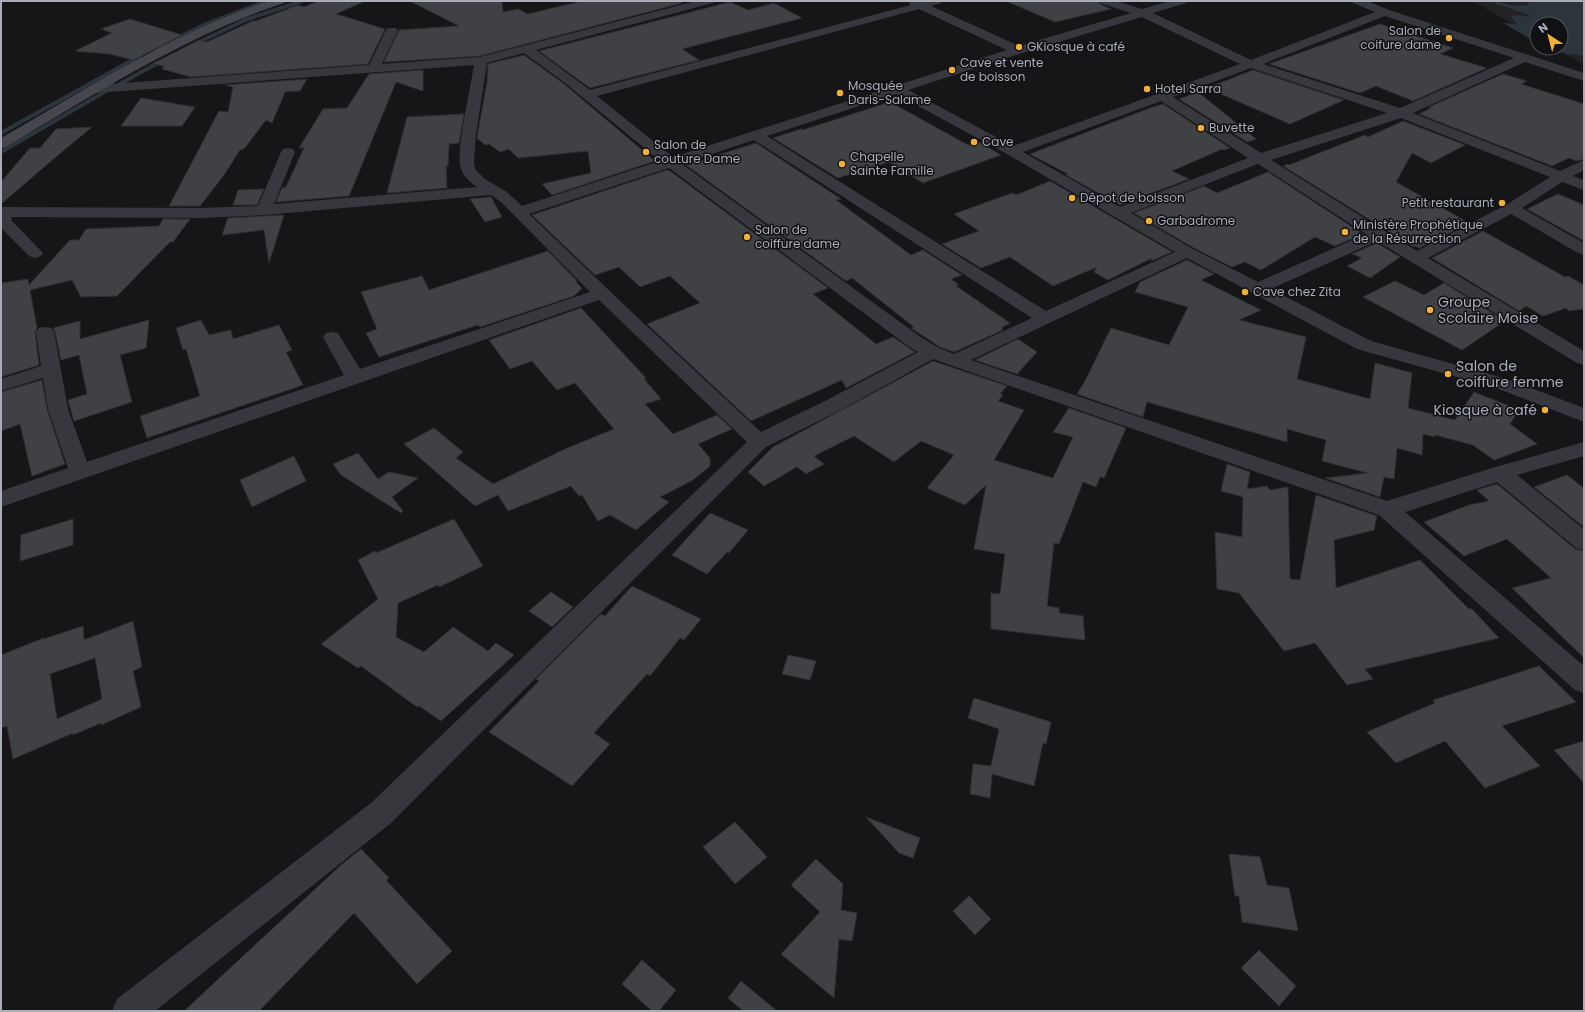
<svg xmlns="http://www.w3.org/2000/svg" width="1585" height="1012" font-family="Poppins,sans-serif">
  <rect width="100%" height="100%" fill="#161618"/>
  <polygon fill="#222225" points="1472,1 1584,1 1584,65 1554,48 1561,48 1561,24 1537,24 1537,38"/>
  <path fill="#2c353c" d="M1489,1c14,0 26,9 40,3l-2,-3h57v55l-33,-5 -5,-3h15v-24h-24v19l-34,-20 14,1 -6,-8c7,-3 13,2 20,0z"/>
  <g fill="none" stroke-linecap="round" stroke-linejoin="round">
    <g stroke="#2c353c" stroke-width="4">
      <polyline points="193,45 245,20 302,1"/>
      <polyline points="157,48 206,24 267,1"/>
      <polyline points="118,85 163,60"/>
      <polyline points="1,133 140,56"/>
      <polyline points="1,152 108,90"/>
    </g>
  </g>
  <g fill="#404145" stroke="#303034" fill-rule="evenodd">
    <polygon points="319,1 365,1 336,14 385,29 368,64 191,77 162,69 164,66 152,64 199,40 207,42 253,21 256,21 298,5 304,7"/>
    <polygon points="410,1 502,1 503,12 518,9 528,14 583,1 678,1 682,3 480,56 384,62 399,30 459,26"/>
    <polygon points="1006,1 1098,1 1100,4 1111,9 1055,22"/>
    <polygon points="730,2 748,10 774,3 802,18 682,49 699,60 590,88 539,51"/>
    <polygon points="130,19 182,35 134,60 109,54 75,51 112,33 101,29"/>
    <polygon points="1380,24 1453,48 1440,54 1487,68 1413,101 1376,86 1360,93 1269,64"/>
    <polygon points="524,55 564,84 655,161 552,195 542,184 591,173 588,151 518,158 509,149 500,152 489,144 485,145 477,138 487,82 488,64"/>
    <polygon points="423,70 423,91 396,82 349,196 276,202 282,188 286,187 304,148 299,148 323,109 347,108 369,74"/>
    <polygon points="1253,70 1344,100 1290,124 1207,88"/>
    <polygon points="1503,74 1527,81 1521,84 1584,104 1584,159 1577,161 1569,158 1552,166 1419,114 1431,108 1429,107"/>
    <polygon points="307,79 300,91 285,92 272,123 266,120 244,149 240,150 224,175 200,206 169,206 219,111 228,112 233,87 225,85"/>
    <polygon points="1198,92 1256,139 1247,142 1179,99"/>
    <polygon points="141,98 195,107 182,126 121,126"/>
    <polygon points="890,102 968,145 979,142 1001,155 923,183 889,162 838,178 773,138 801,129 803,130"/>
    <polygon points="1163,104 1230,148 1224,150 1222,149 1172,171 1189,179 1120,205 1066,175 1068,174 1030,154 1150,108"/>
    <polygon points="464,114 459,143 449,144 448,166 446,166 447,188 387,193 407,117"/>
    <polygon points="1403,121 1465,145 1431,163 1412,153 1396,182 1469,223 1419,248 1415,246 1414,247 1283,166 1288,164 1289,165 1365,135 1368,137"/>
    <polygon points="92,127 57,156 1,204 1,182 30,148 40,148 56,129"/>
    <polygon points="756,143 841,199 836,200 911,255 923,250 962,275 951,279 959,285 956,286 1010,323 1001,328 1003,330 954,352 940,347 911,328 914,327 852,278 846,281 686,165"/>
    <polygon points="667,170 670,171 828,288 813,294 876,344 893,337 915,352 846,388 842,380 751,421 647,324 700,303 670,276 640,287 619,267 595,275 532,215"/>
    <polygon points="1268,172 1363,234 1335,246 1315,237 1261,270 1245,262 1232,267 1194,248 1134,213 1204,186 1217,193"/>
    <polygon points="1050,181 1172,252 1151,261 1152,258 1108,280 1094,272 1097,267 1053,286 1010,257 981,268 942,244 979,231 954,214 1012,193 1016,195"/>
    <polygon points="264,189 257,205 233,205 238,190"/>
    <polygon points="1558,194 1584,205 1584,241 1527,209"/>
    <polygon points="491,197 502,217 485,222 470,199"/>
    <polygon points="284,215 269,263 264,230 222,235 228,218"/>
    <polygon points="163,219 190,219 173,242 170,242 117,296 81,297 72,280 30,290 37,328 35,332 39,365 1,377 1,283 28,279 29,285 70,240 79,240 86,229 159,226"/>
    <polygon points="1483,231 1565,277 1568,276 1584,285 1584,309 1569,311 1566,308 1543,316 1526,306 1519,311 1432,258"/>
    <polygon points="1377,243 1400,257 1370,278 1347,266 1362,258 1352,254"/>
    <polygon points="548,251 577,281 576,282 582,288 574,296 480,327 478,325 459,331 379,357 366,333 377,329 361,292 422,276 429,290"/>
    <polygon points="1187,260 1214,274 1201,280 1261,310 1239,320 1306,337 1297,379 1370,399 1375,363 1412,373 1408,408 1455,420 1474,392 1519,410 1510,424 1537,444 1494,460 1473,445 1435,435 1435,437 1423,434 1422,455 1397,448 1394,479 1384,477 1380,497 1325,478 1368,473 1322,461 1326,440 1287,429 1287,442 1147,402 1143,417 1077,394 1084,383 1111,328 1169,345 1188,307 1135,292 1140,282"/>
    <polygon points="1395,281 1424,295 1444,283 1505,321 1462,350 1363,297"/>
    <polygon points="581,308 646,378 644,379 661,399 645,404 673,434 717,415 732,429 698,444 710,458 710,466 693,480 660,497 669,502 636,530 610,515 598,521 582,495 579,496 571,486 508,511 498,495 475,506 404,444 434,428 463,452 456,458 493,484 565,449 614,429 575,383 557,390 532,361 510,369 489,340"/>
    <polygon points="149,320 146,348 120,355 132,402 74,421 68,400 87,394 79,355 61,360 55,332 53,328 80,321 80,339"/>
    <polygon points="201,320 209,335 231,330 233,339 279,325 292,350 286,352 303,385 147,438 140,416 200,396 186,349 183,350 176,328"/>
    <polygon points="1018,339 1037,352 1017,374 975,360"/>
    <polygon points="933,361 1007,386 1000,394 1003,395 998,401 1024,410 994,460 1053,478 1073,437 1053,432 1069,408 1126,428 1104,478 1100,477 1096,487 1083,482 1059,544 1054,543 1047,606 1059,608 1059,613 1083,616 1085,640 991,629 991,593 1000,594 1005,554 974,549 986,485 965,505 927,488 954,455 921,441 894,462 854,436 814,456 824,464 806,474 797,467 764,486 748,472 773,447"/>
    <polygon points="42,380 47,409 65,464 32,476 20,424 1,431 1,392"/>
    <polygon points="358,453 378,479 389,472 418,478 392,497 403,511 401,513 341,475 333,464"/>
    <polygon points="294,456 306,481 252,507 240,480"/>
    <polygon points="1227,464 1250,472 1247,489 1267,486 1270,490 1288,487 1290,579 1300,580 1316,495 1377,516 1374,530 1334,540 1336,588 1420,560 1469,609 1472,609 1499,638 1365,669 1373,679 1347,685 1315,643 1284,651 1239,593 1217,589 1215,532 1242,537 1243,497 1221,491"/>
    <polygon points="1567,475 1584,488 1584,527 1534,487"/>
    <polygon points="1497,484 1575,549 1584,551 1584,658 1512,588 1551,578 1507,539 1464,556 1424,522 1469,505 1489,501 1477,490"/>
    <polygon points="710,513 748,530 729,553 727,552 707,574 672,555"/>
    <polygon points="73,519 73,545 20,561 21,535"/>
    <polygon points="454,519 483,566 439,587 438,585 398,603 396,637 424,652 453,627 488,651 496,643 514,655 441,721 419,706 417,707 361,666 358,668 321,644 378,599 358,560 375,551 376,553"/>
    <polygon points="632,586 701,619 684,640 680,638 650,676 647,674 594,733 610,744 572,786 489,732 539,681 536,679 601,614 605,616"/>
    <polygon points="551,592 573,607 552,627 529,611"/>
    <path d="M133,621l9,46 -9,4 8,36 -40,18v-2l-28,12v-2l-60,26 -6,-33 -6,2v-73l43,-17v1l39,-13 1,14zM95,658l7,41 -45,20 -7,-45z"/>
    <polygon points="788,655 816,661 810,680 782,674"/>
    <polygon points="1539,666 1576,702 1502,726 1540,766 1485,788 1445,741 1396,763 1367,732 1435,703 1433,700"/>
    <polygon points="974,698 1051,722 1046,744 1043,743 1034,786 992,774 990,798 970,794 973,764 991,766 999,729 968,718"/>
    <polygon points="1584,741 1584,783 1554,750"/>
    <polygon points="866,817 920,838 913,858 899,853"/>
    <polygon points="735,822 767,857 735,884 703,847"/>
    <polygon points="361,849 389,878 386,880 452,951 417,984 354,913 259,1011 184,1011 341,865"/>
    <polygon points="1229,854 1260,857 1267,885 1289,888 1298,931 1242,922 1239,896 1235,896"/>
    <polygon points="816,859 843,884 841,910 857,913 852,941 839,939 834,998 781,954 820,912 791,885"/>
    <polygon points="969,896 991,919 975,935 953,911"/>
    <polygon points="1259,950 1296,986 1279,1006 1241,968"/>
    <polygon points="642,960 676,990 659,1011 652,1011 622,984"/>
    <polygon points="741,981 777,1011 743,1011 728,998"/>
  </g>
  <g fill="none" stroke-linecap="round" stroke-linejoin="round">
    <path fill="#37383d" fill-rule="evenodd" d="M696,1h18l-1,2 -177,47 54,40 321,-85 -2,-2 2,-2h31l-1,2 -10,3 88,40 112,-33 -31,-10 -1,-2h17l26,8 28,-8h17l-1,2 -33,10 98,47 124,-48 -22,-9 -1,-2h15l22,9 195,63v8l-59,-19 -112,51 147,58 24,-11v10l-11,6 11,4v10l-22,-8 -40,26 62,35v12l-6,-2 -67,-39 -83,44 156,93v14l-7,-2 -200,-122 -106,48 100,52 139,39 74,28v14l-88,-34 -139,-39 -170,-91 -216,102 416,141 105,-33 92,-26v14l-67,19 67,54v21l-8,-2 -79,-66 -92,30 179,154v27l-9,-3 -196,-175 -446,-156 -94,52 -73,36 -375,376 -236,188h-43l5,-12 254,-196 376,-361 -148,-142 -598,207v-16l67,-23 -20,-59 -5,-31 -42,13v-12l40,-13 -5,-34 3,-4 6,-1 6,1 3,4 14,77 19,53 257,-87 -21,-38 3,-4 6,-1 6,1 22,36 230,-77 -89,-90 -10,-7 -227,20 -63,3 -190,-1 1,4 31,32 -2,3 -6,2 -6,-2 -28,-28v-21l200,1 57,-2 23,-54 2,-3 5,-1 5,1 2,3 -21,52 203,-17c-6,-4 -14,-11 -16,-18 -6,-16 10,-83 13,-104l-378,28 -5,-1 -1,-3 1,-3 5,-1 273,-20 17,-35 2,-2h8l2,2 -16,34 98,-7zM919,9l88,41 -334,107 -76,-61zM1385,16l129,42 -114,50 -137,-44zM1142,17l98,47 -227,82 -105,-56 114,-37zM524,53l41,30 95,78 -138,45 -15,-14 -22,-13 -10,-10 -1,-7 2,-28 11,-71zM1251,68l136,45 -126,40 -88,-56zM896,94l111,60 168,98 -129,59 -279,-175zM1161,101l87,57 -128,49 -97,-55zM1401,118l149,59 -44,28 -89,46 -146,-91zM754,140l278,178 -78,36 -15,-6 -17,-10 -240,-174zM1258,164l108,70 -108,48 -65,-33 -62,-36zM669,168l239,178 10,6 -93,49 -64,31 -123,-114 -109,-104z"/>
    <path fill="#45474d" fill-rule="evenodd" d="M269,1h16l-1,2c-99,33 -189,91 -278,144l-5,1v-10c85,-49 175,-107 268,-137z"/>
  </g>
  <g fill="#f2b134" stroke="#111113" stroke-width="1.5">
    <circle cx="1449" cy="38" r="4"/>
    <circle cx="1019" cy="47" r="4"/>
    <circle cx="952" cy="70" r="4"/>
    <circle cx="1147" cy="89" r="4"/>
    <circle cx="840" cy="93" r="4"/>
    <circle cx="1201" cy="128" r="4"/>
    <circle cx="974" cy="142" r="4"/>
    <circle cx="646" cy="152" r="4"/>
    <circle cx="842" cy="164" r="4"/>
    <circle cx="1072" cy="198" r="4"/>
    <circle cx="1502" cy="203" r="4"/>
    <circle cx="1149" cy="221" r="4"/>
    <circle cx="1345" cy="232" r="4"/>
    <circle cx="747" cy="237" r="4"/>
    <circle cx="1245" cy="292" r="4"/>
    <circle cx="1430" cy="310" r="4"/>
    <circle cx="1448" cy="374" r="4"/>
    <circle cx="1545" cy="410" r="4"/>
  </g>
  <g text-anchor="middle" stroke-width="3" stroke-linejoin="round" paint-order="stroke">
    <g font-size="12" fill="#a8adb8" stroke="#111113" text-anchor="start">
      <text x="1441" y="35" text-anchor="end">Salon de<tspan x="1441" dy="14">coifure dame</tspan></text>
      <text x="1027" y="51">GKiosque à café</text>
      <text x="960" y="67">Cave et vente<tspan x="960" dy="14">de boisson</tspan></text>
      <text x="848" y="90">Mosquée<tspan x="848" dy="14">Daris-Salame</tspan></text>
      <text x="1155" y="93">Hotel Sarra</text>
      <text x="1209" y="132">Buvette</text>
      <text x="982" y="146">Cave</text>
      <text x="654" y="149">Salon de<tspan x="654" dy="14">couture Dame</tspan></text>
      <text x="850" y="161">Chapelle<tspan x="850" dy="14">Sainte Famille</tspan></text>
      <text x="1080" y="202">Dêpot de boisson</text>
      <text x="1494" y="207" text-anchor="end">Petit restaurant</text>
      <text x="1157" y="225">Garbadrome</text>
      <text x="1353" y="229">Ministère Prophétique<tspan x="1353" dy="14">de la Résurrection</tspan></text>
      <text x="755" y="234">Salon de<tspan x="755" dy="14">coiffure dame</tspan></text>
      <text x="1253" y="296">Cave chez Zita</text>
    </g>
    <g font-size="14" fill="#a8adb8" stroke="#111113" text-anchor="start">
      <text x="1438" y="307">Groupe<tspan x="1438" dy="16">Scolaire Moise</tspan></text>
      <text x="1456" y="371">Salon de<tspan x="1456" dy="16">coiffure femme</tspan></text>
      <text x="1537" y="415" text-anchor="end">Kiosque à café</text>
    </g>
  </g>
  <rect width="1585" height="1012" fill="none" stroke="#a8adb8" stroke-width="4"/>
  <g transform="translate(1549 36) rotate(324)"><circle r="19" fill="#111113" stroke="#4d4f55"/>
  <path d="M0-3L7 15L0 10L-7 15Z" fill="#f2b134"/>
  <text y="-6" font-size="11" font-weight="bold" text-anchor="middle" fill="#a8adb8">N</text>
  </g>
</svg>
